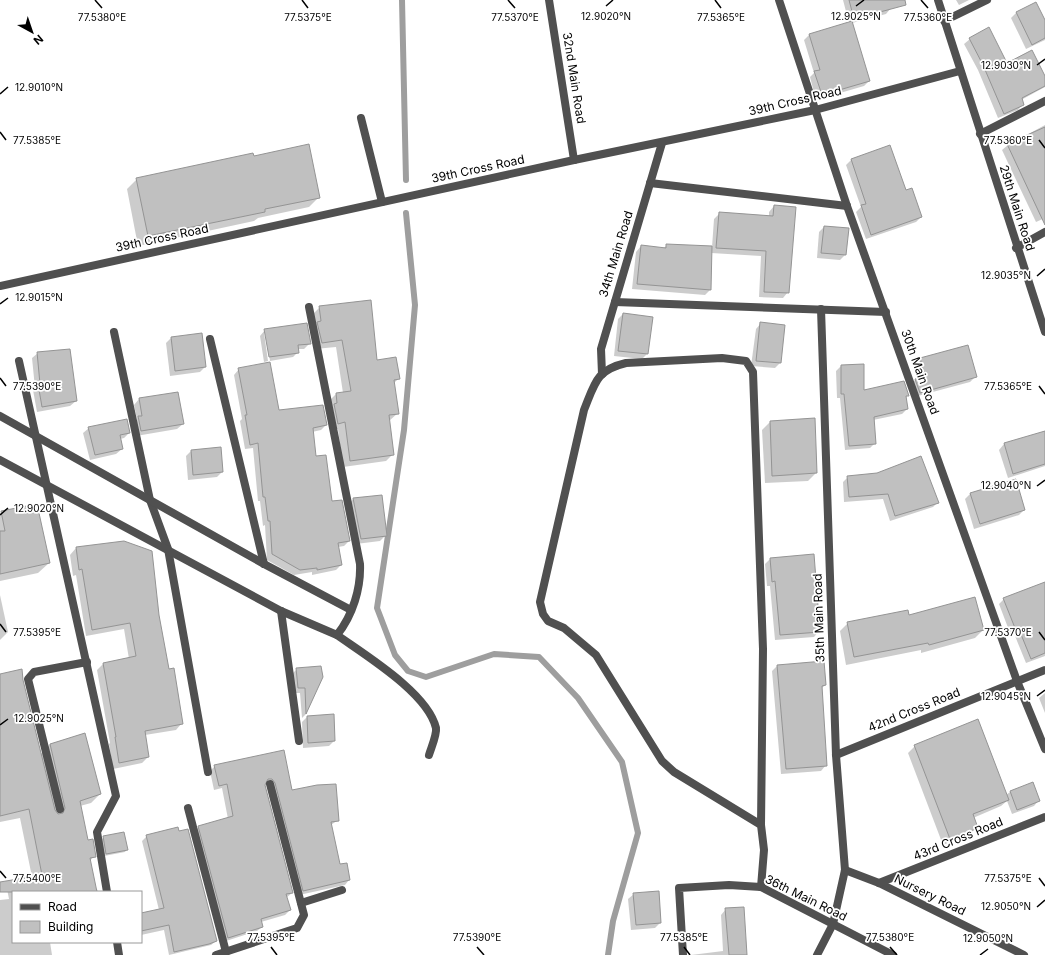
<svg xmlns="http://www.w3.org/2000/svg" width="1045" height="955" font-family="Inter,sans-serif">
  <rect width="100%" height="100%" fill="#fff"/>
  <g fill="#0003">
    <polygon points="843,0 889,0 891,8 886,14 852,23 869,81 864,86 816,100 810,77 814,73 804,40 809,35 849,23"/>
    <polygon points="956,0 969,0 959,5"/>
    <polygon points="1036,4 1045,22 1045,40 1026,49 1011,18 1016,13"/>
    <polygon points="970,39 1007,64 1045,78 1045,87 1021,100 1023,104 1018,110 998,118 978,70 964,44"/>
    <polygon points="1045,125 1045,218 1036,222 1002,150 1008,145"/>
    <polygon points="889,147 905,192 921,217 916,222 866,239 856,212 861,207 846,165 851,160"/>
    <polygon points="253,157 319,197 309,207 258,218 254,221 138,246 127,189 137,179"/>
    <polygon points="774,206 788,292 783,298 759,297 761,256 711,253 710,290 705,295 632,289 636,252 641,246 663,249 667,245 712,247 714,219 719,214 769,217 769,212"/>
    <polygon points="824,227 845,255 840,260 817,258 819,232"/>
    <polygon points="320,307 376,361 399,378 393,384 398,413 389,421 393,454 386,461 343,467 338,429 331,430 329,401 336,394 343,393 336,347 315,349 313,314"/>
    <polygon points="623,314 652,317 647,354 642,359 614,356 618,319"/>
    <polygon points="761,323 780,363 775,368 751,366 756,329"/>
    <polygon points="265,330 310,343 304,349 298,349 298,352 293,357 270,361 266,333 264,333 268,361 264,362 260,336"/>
    <polygon points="171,338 205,367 200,372 170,376 166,343"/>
    <polygon points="38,353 76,401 70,406 37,412 33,390 35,388 32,358"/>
    <polygon points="921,359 975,377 970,382 914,397 910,385 915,380 919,379 915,364"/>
    <polygon points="841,366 863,391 908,395 905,398 907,409 902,414 873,420 875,443 870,448 845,450 840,398 837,398 836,371"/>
    <polygon points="239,369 278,411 326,425 321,430 312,432 315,457 331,502 349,541 344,546 338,547 341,565 336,570 312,575 312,572 294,575 267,560 265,525 263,526 260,501 258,501 253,448 245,449 240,421 242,419 234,375"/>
    <polygon points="139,399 183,424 177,429 136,436 137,419 134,405"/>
    <polygon points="770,422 816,473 808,481 765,483 762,430"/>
    <polygon points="89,428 129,433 124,438 120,439 122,449 116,454 90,460 83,433"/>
    <polygon points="1045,432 1045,466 1008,478 999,450 1004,444"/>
    <polygon points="191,451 222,472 217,477 188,480 186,456"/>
    <polygon points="848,477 938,502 933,507 890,521 883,499 844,502 843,482"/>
    <polygon points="970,494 1024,510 1019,515 974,529 965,499"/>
    <polygon points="381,496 386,535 380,541 356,544 348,505 353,499"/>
    <polygon points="37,505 49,563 38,573 0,581 0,513"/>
    <polygon points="76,548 158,615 168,670 182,723 176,730 145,735 148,757 142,763 113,769 109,744 110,743 97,670 103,664 129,659 124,629 86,636 76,575 73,576 70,555"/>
    <polygon points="770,559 819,631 814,637 775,640 770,586 767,586 765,564"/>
    <polygon points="1045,583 1045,656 1026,663 1013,631 1010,633 999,604 1004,599"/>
    <polygon points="0,595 8,632 0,640"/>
    <polygon points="909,616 983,630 975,638 921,653 921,650 846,665 840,631 848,623"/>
    <polygon points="777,666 825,685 821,689 826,765 821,771 781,774 772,671"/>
    <polygon points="297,669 322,677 306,714 302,718 300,693 293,693 292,674"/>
    <polygon points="0,675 40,755 50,744 85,734 100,794 91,803 80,806 87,841 94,856 90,861 95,890 97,889 98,892 13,892 13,942 50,942 52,955 0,955 0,900 9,899 7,889 32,877 20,818 0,822"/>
    <polygon points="1045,693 1045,713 1039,698"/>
    <polygon points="333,715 334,741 329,746 303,748 302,722 307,717"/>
    <polygon points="915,746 1006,795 1010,792 1032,783 1039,800 1034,806 1012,814 1007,801 1001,806 973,818 977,827 970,834 943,845 908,753"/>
    <polygon points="283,751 291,791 338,820 331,825 339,865 349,880 345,885 299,895 267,783 265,783 264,785 292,893 286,898 290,910 285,915 261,922 262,927 257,931 223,942 194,832 199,827 228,819 222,788 214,790 210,771 215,766"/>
    <polygon points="147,836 216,941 211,945 169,955 164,930 141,935 141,914 159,910 142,841"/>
    <polygon points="104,837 127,849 125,852 104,856 101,840"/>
    <polygon points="634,894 660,923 655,928 631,930 628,899"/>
    <polygon points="726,909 746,955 691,955 723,951 721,915"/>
  </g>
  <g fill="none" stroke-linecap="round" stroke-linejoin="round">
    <g stroke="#9e9e9e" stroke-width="6">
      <polyline points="402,0 406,180"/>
      <polyline points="406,213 415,305 404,430 377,608 395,655 408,671 426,677 494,654 539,657 578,698 622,762 638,833 613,921 608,955"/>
    </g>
  </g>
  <g fill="#c0c0c0" stroke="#949494">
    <polygon points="849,0 905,0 906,5 854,19"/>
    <polygon points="1036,2 1045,20 1045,38 1032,45 1016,12"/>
    <polygon points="852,21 870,81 822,95 814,71 820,70 809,34"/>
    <polygon points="989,27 1007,63 1032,50 1045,76 1045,86 1022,98 1024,105 1004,114 983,65 969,38"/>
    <polygon points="1045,127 1045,225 1007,144"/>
    <polygon points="309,144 320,198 265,209 265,212 148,236 136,178 253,153 254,156"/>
    <polygon points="890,145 906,190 912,188 922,217 871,235 861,205 866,204 851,159"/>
    <polygon points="774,205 796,207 789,293 764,292 766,251 716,248 719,212 773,216"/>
    <polygon points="824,226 849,228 846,255 821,253"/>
    <polygon points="666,244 712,246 711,290 637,284 641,245 666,248"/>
    <polygon points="371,300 377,360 396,357 400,379 394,380 399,414 389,415 394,455 350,461 345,422 338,424 334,404 337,403 336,393 351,391 342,340 322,343 317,322 321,321 319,306"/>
    <polygon points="623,313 653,317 648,354 618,351"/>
    <polygon points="760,322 785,325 781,363 756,361"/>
    <polygon points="307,323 311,344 298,345 299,353 269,357 264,329"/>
    <polygon points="202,333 206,367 175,371 171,337"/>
    <polygon points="968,345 977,377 920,393 915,379 925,377 920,358"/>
    <polygon points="70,349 77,401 42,407 38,384 40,384 37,352"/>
    <polygon points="270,362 279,410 323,405 327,425 313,428 316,456 326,455 332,501 342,500 350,541 338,543 342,565 317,570 317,568 300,570 272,554 270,521 268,521 265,497 263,497 258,443 250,445 245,415 247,415 238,368"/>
    <polygon points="864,364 864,390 904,381 909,396 906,396 908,409 874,417 876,444 849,446 844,394 841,394 841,365"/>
    <polygon points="178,392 184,424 141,431 138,416 142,416 139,398"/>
    <polygon points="815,418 817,473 772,476 770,421"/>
    <polygon points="127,419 130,433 120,435 123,449 95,455 88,427"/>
    <polygon points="1045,431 1045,464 1013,474 1004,443"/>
    <polygon points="221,447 223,472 193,475 191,450"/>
    <polygon points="921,456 939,503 895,516 888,494 849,497 847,476 877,473"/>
    <polygon points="1016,479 1025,510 980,524 970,493"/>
    <polygon points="382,495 387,536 361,539 353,498"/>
    <polygon points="37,504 50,563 0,574 0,531 5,531 1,511"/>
    <polygon points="124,541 152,551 159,615 169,669 174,668 183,724 145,731 149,757 119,763 115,737 116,737 103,663 136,656 130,623 92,630 82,569 79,570 76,547"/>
    <polygon points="814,554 820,632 780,635 775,581 772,582 770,558"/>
    <polygon points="1045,582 1045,653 1031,659 1018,627 1015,628 1003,598"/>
    <polygon points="975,597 984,630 929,645 928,643 854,657 847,622 908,610 909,615"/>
    <polygon points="824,661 826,685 822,686 827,766 786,769 777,665"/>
    <polygon points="321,666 323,677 306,714 305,688 298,688 296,668"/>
    <polygon points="22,669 23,680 55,810 58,814 63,813 65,808 50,744 85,733 101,794 80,801 88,840 93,839 96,857 90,858 97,892 0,892 0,882 42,875 29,809 0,816 0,674"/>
    <polygon points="334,714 335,741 308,743 307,716"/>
    <polygon points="978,719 1009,800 973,814 978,828 950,839 914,745"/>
    <polygon points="284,750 292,790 317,785 336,784 339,821 331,822 340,864 347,863 350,880 303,891 275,783 272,779 268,779 265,785 293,893 286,894 291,910 261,919 263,927 228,938 198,826 233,816 227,784 219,786 214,765"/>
    <polygon points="1033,782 1040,801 1017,810 1010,791"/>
    <polygon points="178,827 179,831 188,829 217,941 209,944 174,952 169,925 141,931 141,913 164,908 146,835"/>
    <polygon points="124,832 128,850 106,854 103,836"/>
    <polygon points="659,891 661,923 636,925 633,893"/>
    <polygon points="744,907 747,955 729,955 725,908"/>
  </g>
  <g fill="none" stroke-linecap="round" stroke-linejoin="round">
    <path stroke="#505050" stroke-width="8" d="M337,635c28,20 91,58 99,93 1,7 -5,20 -7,27"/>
    <g stroke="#505050" stroke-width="8">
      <polyline points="549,0 574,160"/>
      <polyline points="779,0 847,206 1017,681 1045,749"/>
      <polyline points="938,0 1045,332"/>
      <polyline points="944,21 987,0"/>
      <polyline points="361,118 382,202"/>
      <polyline points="980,134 1045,101"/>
      <polyline points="650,183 847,206"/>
      <polyline points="1016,248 1045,232"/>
      <polyline points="0,286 574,160 815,110 960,71"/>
      <polyline points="615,302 886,312"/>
      <polyline points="114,332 150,500 168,549 208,772"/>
      <polyline points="210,339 264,564"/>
      <polyline points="19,361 116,796 97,832 107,892"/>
      <polyline points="602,374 601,349 662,143"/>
      <polyline points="0,416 264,564 351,610"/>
      <path d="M0,460l281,151 56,24c16,-20 24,-47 23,-71l-51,-257"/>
      <polyline points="281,611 299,741"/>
      <polyline points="836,755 1045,670"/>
      <polyline points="188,808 226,952"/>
      <polyline points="60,809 28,679 34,672 87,662"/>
      <polyline points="845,870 879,883 1024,955"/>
      <polyline points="879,883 1045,817"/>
      <path d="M761,887l3,-37 -3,-25 -87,-53 -12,-11 -66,-106 -32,-27 -16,-7 -5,-7 -3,-12 44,-192c11,-27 12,-40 42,-47l96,-5 24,3 7,11 10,277 -2,176"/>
      <polyline points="301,903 342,890"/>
      <polyline points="117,942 119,955"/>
      <polyline points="216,955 297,928 304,915 270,784"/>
      <polyline points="683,955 679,888 729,885 761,887 893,955"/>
      <polyline points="817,955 833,924 845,870 836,755 821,309"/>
    </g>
  </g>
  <path fill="none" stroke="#000" stroke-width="1.5" d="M95,0l7,8M302,0l6,8M508,0l7,8M715,0l6,8M921,0l7,8M606,6l7,-6M856,6l8,-6M1037,65l8,-6M0,94l8,-7M0,132l6,8M1039,140l6,8M1037,276l8,-7M0,304l8,-6M0,378l6,8M1039,386l6,8M1037,486l8,-6M0,515l8,-7M0,624l6,8M1039,632l6,8M1037,696l8,-6M0,725l8,-6M0,871l6,7M1039,878l6,8M1037,907l8,-7M271,947l6,8M477,947l7,8M684,947l6,8M890,947l7,8M980,955l8,-6"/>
  <g text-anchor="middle" stroke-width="3.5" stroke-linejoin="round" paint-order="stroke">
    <g font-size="12" fill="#000" stroke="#fff">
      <text transform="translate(574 78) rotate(81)" y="4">32nd Main Road</text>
      <text transform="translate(795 101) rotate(-13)" y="4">39th Cross Road</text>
      <text transform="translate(478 169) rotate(-12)" y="4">39th Cross Road</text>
      <text transform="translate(1017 208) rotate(72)" y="4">29th Main Road</text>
      <text transform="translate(162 238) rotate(-12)" y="4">39th Cross Road</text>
      <text transform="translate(616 254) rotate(-73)" y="4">34th Main Road</text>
      <text transform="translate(920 372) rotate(70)" y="4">30th Main Road</text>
      <text transform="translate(819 618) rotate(-92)" y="4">35th Main Road</text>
      <text transform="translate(914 710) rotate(-22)" y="4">42nd Cross Road</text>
      <text transform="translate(958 839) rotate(-22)" y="4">43rd Cross Road</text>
      <text transform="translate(930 895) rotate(26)" y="4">Nursery Road</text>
      <text transform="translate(806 898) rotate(26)" y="4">36th Main Road</text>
    </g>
  </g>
  <g font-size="10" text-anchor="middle" fill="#000" stroke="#fff" stroke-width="3.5" stroke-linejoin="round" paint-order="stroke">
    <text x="606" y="20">12.9020°N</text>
    <text x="856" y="20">12.9025°N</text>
    <text x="102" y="21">77.5380°E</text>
    <text x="308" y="21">77.5375°E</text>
    <text x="515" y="21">77.5370°E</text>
    <text x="721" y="21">77.5365°E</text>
    <text x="928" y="21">77.5360°E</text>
    <text x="1006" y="69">12.9030°N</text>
    <text x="39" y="91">12.9010°N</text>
    <text x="1008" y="144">77.5360°E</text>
    <text x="37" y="144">77.5385°E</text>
    <text x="1006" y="279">12.9035°N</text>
    <text x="39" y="301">12.9015°N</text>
    <text x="1008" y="390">77.5365°E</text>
    <text x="37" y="390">77.5390°E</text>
    <text x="1006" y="489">12.9040°N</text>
    <text x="39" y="512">12.9020°N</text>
    <text x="1008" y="636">77.5370°E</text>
    <text x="37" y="636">77.5395°E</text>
    <text x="1006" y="700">12.9045°N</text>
    <text x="39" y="722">12.9025°N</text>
    <text x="1008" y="882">77.5375°E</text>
    <text x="37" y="882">77.5400°E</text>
    <text x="1006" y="910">12.9050°N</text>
    <text x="271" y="941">77.5395°E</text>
    <text x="477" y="941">77.5390°E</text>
    <text x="684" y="941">77.5385°E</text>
    <text x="890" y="941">77.5380°E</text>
    <text x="988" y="942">12.9050°N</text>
  </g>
  <rect x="12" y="891" width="130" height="52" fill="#ffffff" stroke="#999999"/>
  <rect x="20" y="904" width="20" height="6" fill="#505050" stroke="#999999"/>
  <text x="48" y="911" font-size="12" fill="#000000">Road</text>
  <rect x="20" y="921" width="20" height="12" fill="#c0c0c0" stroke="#999999"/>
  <text x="48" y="931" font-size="12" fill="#000000">Building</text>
  <g transform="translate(32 32) rotate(140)" stroke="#ffffff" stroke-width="3" paint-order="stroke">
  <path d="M0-3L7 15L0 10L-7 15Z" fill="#000000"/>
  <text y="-6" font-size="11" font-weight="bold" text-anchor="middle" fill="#000000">N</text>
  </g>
</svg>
